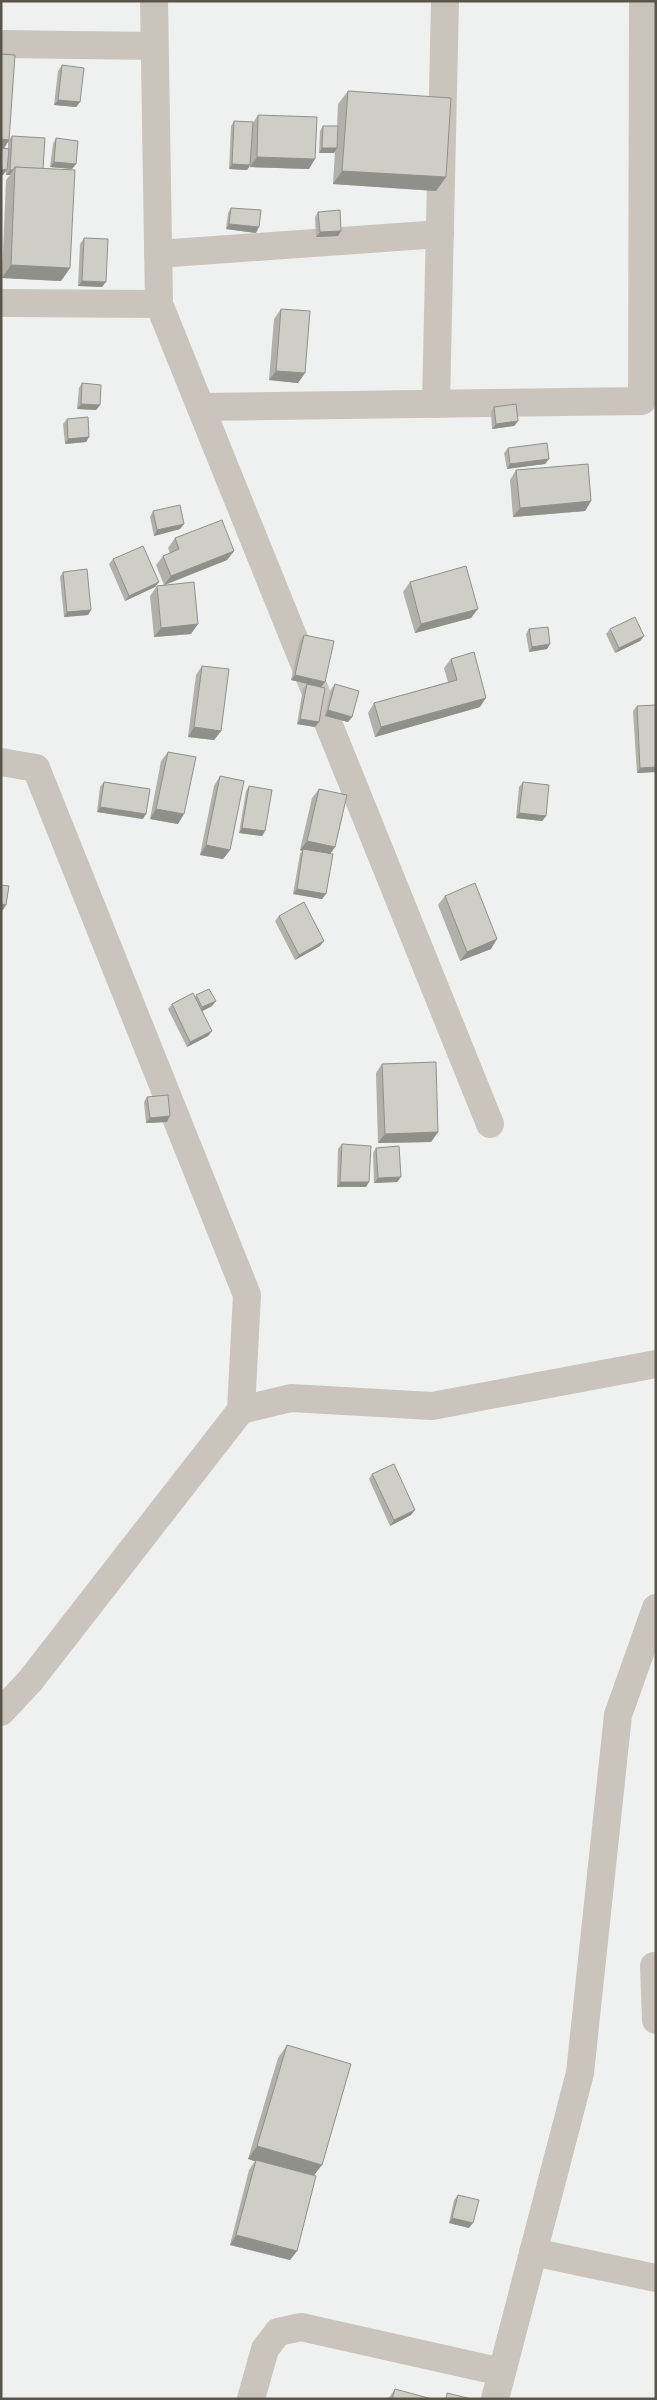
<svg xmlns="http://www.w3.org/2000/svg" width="657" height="2400" font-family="'Exo 2',sans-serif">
  <rect width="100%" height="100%" fill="#eff1f1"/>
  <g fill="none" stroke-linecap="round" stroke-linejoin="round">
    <g stroke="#cbc4bc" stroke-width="28">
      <polyline points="154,1 159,304 490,1124"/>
      <polyline points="1,44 154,46"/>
      <polyline points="158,254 440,234"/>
      <polyline points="1,303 159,304"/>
      <polyline points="436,404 445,1"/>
      <polyline points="201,407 642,401 643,1"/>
      <polyline points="1,762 36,768 247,1295 241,1410"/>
      <polyline points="1,1712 30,1681 241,1410 291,1398 432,1406 656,1364"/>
      <polyline points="654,1966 656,2020"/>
      <polyline points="533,2252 656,2278"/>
      <polyline points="251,2399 265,2349 278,2332 301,2327 502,2372"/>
      <polyline points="495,2399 580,2073 618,1715 656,1608"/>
    </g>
  </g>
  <g fill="#b1b0aa" fill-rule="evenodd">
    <path d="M1,54l8,86 3,-4 31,33 27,99 -9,13 -59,-3 4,-98 4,-5h-4v-5l-3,5zM8,142v6h-4z"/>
    <polygon points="62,65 80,102 76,107 54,105 58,71"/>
    <polygon points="348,91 446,177 436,191 333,184 335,151 334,153 319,153 320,131 323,126 337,126 338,104"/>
    <polygon points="258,115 309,169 250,167 250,166 247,170 229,169 231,126 234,121 253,123"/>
    <polygon points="56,138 76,164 72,169 50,167 53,144"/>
    <polygon points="231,208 256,233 226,229 228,213"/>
    <polygon points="318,212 338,236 316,237 315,217"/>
    <polygon points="84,238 102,287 78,286 80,244"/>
    <polygon points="281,309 305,373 298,383 269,380 274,319"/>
    <polygon points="82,383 100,405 96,410 77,409 79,388"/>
    <polygon points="494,407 518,421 514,426 492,429 491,412"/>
    <polygon points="67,419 89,437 86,442 65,444 63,424"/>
    <polygon points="508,448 549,459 545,464 507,469 504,453"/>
    <polygon points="516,470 591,501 585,511 513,517 510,480"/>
    <polygon points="153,511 180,529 154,536 150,517"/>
    <polygon points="175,538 234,551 227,560 165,585 191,634 154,637 150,596 157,586 164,585 156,565 163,556 170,553 168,548"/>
    <polygon points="113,559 159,582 155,587 125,601 109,564"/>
    <polygon points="63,572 91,610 88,615 64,617 60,577"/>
    <polygon points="410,582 471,618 415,633 403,592"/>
    <polygon points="529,629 547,649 529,652 526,634"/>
    <polygon points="610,629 644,636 640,641 615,653 606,634"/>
    <polygon points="304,635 325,682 321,687 291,680 300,640"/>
    <polygon points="451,659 480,707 375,737 368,713 374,703 448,682 444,668"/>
    <polygon points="202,666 221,731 214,740 188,737 196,675"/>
    <polygon points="307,684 319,722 315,727 297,724 303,689"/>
    <polygon points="335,684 352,717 348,722 325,716 331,689"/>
    <polygon points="656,705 656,772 637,773 633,711 637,706"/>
    <polygon points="168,752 178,824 150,819 161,761"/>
    <polygon points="220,776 230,850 223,859 200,855 214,786"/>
    <polygon points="104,782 143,819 97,812 100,787"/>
    <polygon points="523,782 546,816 542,821 516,818 519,787"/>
    <polygon points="249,786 265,831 262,836 239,833 246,791"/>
    <polygon points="319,789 335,847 330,854 322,899 293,894 300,854 302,851 300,850 312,798"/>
    <polygon points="445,896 491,949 460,961 438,905"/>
    <polygon points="279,916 320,946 295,960 275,921"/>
    <polygon points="196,995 212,1006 202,1011 212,1031 208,1036 187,1047 168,1009 172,1004 195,998"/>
    <polygon points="382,1064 438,1132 431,1142 378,1143 376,1073"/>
    <polygon points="147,1097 167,1122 146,1123 144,1102"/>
    <polygon points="342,1144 366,1187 337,1187 338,1149"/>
    <polygon points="376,1148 401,1177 397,1182 374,1183 373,1153"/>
    <polygon points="372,1474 411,1515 390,1526 369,1479"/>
    <polygon points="287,2045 314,2175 297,2251 290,2260 230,2245 249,2170 255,2161 248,2159 278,2058"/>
    <polygon points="458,2195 469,2228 449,2223 454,2200"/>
    <polygon points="395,2389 432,2399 388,2399"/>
  </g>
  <g fill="#90908b">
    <polygon points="58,100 80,102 76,107 54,105"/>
    <polygon points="1,139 9,140 3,150 1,149"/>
    <polygon points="322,148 337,148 334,153 319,153"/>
    <polygon points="257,157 315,159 309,169 250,167"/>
    <polygon points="54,162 76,164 72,169 50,167"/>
    <polygon points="232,164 250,165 247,170 229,169"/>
    <polygon points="1,169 7,170 3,175 1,175"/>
    <polygon points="10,170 13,170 10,175 6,175"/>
    <polygon points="342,171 446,177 436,191 333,184"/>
    <polygon points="229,224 259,227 256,233 226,229"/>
    <polygon points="341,231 338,236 316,237 320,232"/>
    <polygon points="11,265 70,268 61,281 2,278"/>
    <polygon points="82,281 106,282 102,287 78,286"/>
    <polygon points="276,371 305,373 298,383 269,380"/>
    <polygon points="81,404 100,405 96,410 77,409"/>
    <polygon points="518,421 514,426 492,429 496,424"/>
    <polygon points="89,437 86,442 65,444 68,439"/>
    <polygon points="549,459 545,464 507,469 510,464"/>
    <polygon points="591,501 585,511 513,517 520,508"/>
    <polygon points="184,524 180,529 154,536 157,530"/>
    <polygon points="234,551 227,560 164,585 171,576"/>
    <polygon points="159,582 155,587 125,601 129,596"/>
    <polygon points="478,609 471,618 415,633 421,624"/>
    <polygon points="91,610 88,615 64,617 67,612"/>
    <polygon points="198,624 191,634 154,637 161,628"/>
    <polygon points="644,636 640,641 615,653 619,648"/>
    <polygon points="550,644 547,649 529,652 532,647"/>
    <polygon points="295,675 325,682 321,687 291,680"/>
    <polygon points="486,698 480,707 375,737 381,727"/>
    <polygon points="328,710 352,717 348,722 325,716"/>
    <polygon points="300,719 319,722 315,727 297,724"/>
    <polygon points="194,727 221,731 214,740 188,737"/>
    <polygon points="656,767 656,772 637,773 640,768"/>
    <polygon points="100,807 146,814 143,819 97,812"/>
    <polygon points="156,809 184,814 178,824 150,819"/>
    <polygon points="519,813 546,816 542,821 516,818"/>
    <polygon points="242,828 265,831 262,836 239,833"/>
    <polygon points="307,841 335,847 328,857 303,849 302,851 300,850"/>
    <polygon points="206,845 230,850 223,859 200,855"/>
    <polygon points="297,889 326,894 322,899 293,894"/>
    <polygon points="1,904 6,905 3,910 1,910"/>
    <polygon points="497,939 491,949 460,961 467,952"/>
    <polygon points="324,941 320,946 295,960 299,955"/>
    <polygon points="216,1001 212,1006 199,1013 202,1007"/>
    <polygon points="212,1031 208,1036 187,1047 190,1042"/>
    <polygon points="170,1116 167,1122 146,1123 150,1118"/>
    <polygon points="438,1132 431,1142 378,1143 385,1134"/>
    <polygon points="401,1177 397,1182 374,1183 378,1178"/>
    <polygon points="340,1182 369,1182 366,1187 337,1187"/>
    <polygon points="415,1510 411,1515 390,1526 394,1520"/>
    <polygon points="257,2146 322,2165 312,2178 248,2159"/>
    <polygon points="452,2218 473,2223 469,2228 449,2223"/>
    <polygon points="236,2235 297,2251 290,2260 230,2245"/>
  </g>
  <g fill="#cecdc6" stroke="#90908b">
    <polygon points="1,54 15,55 9,140 1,139"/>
    <polygon points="62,65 84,68 80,102 58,100"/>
    <polygon points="348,91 451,98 446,177 342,171"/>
    <polygon points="258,115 317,117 315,159 257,157"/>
    <polygon points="234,121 253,122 250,165 232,164"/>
    <polygon points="323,126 338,126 337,148 322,148"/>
    <polygon points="12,136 45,138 43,169 15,167 13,170 10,170"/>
    <polygon points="56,138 78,141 76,164 54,162"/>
    <polygon points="1,148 9,149 7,170 1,169"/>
    <polygon points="15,167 75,170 70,268 11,265"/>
    <polygon points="231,208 261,210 259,227 229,224"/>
    <polygon points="340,210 341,231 320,232 318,212"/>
    <polygon points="84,238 108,239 106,282 82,281"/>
    <polygon points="281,309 310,311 305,373 276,371"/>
    <polygon points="82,383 101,385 100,405 81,404"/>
    <polygon points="516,404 518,421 496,424 494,407"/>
    <polygon points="88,417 89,437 68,439 67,419"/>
    <polygon points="547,443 549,459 510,464 508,448"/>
    <polygon points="588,464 591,501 520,508 516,470"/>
    <polygon points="180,505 184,524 157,530 153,511"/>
    <polygon points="222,520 234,551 171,576 163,556 179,549 175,538"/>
    <polygon points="143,546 159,582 129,596 113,559"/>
    <polygon points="466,566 478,609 421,624 410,582"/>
    <polygon points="87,569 91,610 67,612 63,572"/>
    <polygon points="194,582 198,624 161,628 157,586"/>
    <polygon points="635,617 644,636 619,648 610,629"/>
    <polygon points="548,627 550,644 532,647 529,629"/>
    <polygon points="304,635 334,641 325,682 295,675"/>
    <polygon points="474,652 486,698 381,727 374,703 457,680 451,659"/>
    <polygon points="202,666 229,669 221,731 194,727"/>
    <polygon points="307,684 325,688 319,722 300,719"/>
    <polygon points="335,684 359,691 352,717 328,710"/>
    <polygon points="656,705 656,767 640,768 637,706"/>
    <polygon points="168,752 196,757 184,814 156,809"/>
    <polygon points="220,776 244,781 230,850 206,845"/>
    <polygon points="104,782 150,789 146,814 100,807"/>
    <polygon points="523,782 549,785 546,816 519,813"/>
    <polygon points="249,786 272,790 265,831 242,828"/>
    <polygon points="319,789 347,795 335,847 307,841"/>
    <polygon points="303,849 333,854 326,894 297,889"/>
    <polygon points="475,883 497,939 467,952 445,896"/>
    <polygon points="1,885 9,886 6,905 1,904"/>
    <polygon points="304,902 324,941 299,955 279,916"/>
    <polygon points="209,989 216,1001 202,1007 196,995"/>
    <polygon points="193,993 212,1031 190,1042 172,1004"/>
    <polygon points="436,1062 438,1132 385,1134 382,1064"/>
    <polygon points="168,1095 170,1116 150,1118 147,1097"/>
    <polygon points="342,1144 371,1146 369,1182 340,1182"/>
    <polygon points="399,1146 401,1177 378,1178 376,1148"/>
    <polygon points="394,1464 415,1510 394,1520 372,1474"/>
    <polygon points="287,2045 351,2064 322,2165 257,2146"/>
    <polygon points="256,2160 316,2176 297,2251 236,2235"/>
    <polygon points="458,2195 479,2200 473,2223 452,2218"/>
    <polygon points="395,2389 432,2399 392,2399"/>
    <polygon points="447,2393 472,2399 446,2399"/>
  </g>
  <rect width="657" height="2400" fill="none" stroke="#5b5449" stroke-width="5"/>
</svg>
